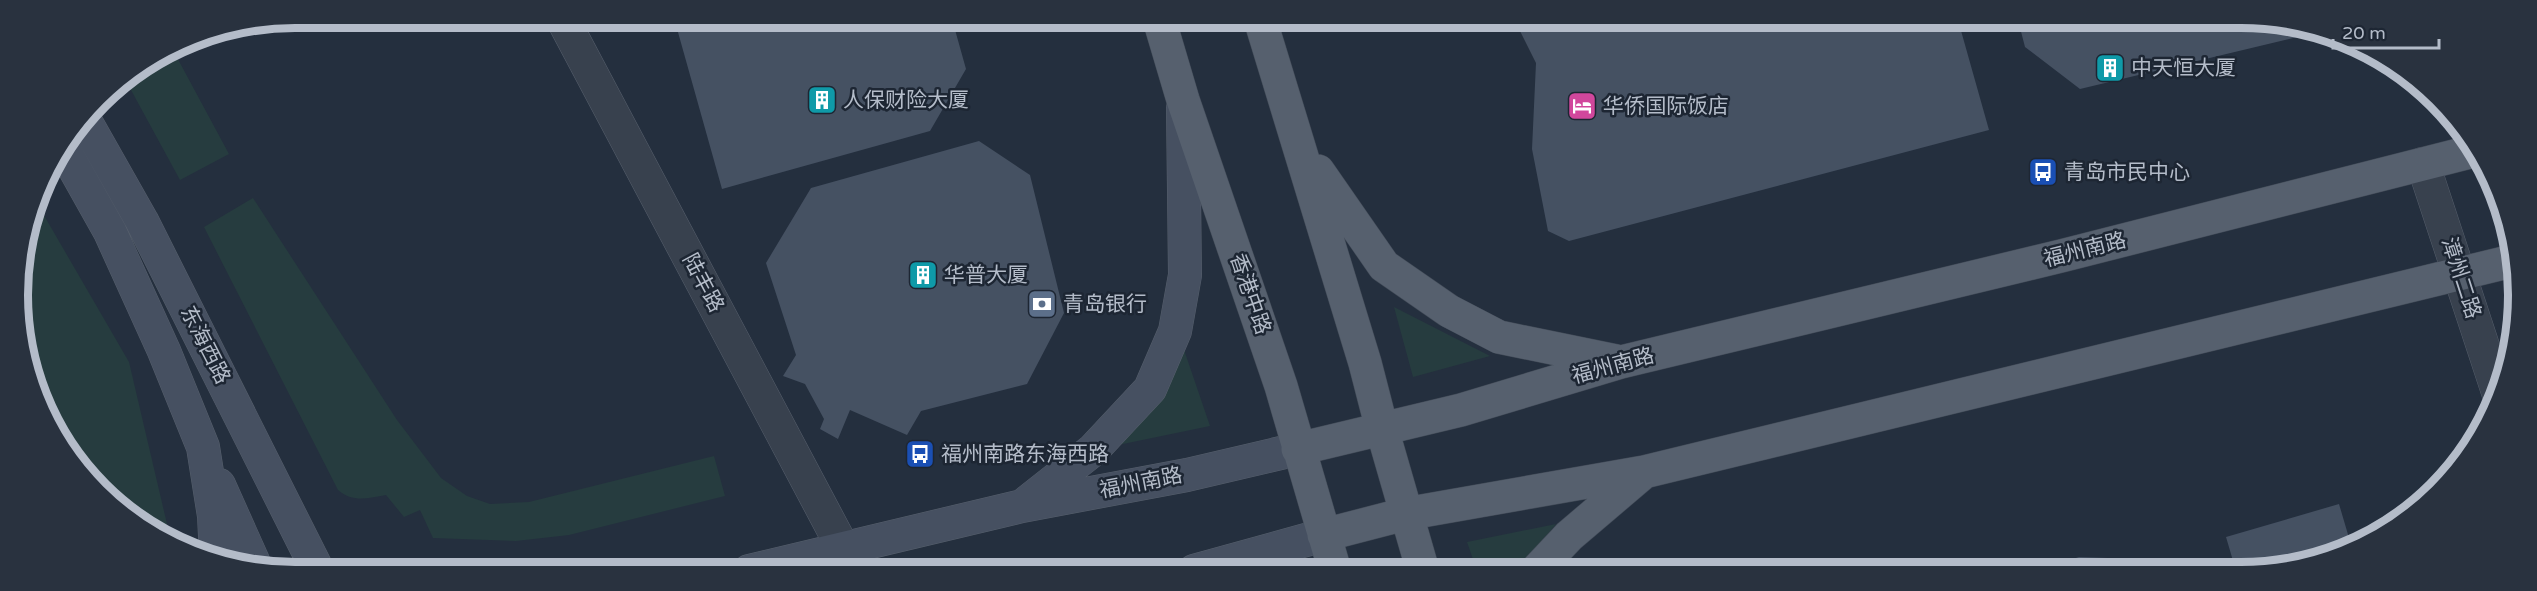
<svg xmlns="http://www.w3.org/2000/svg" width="2537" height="591" font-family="'Varela Round','Noto Sans SC',sans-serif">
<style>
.green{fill:#263c3f}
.building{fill:#455162}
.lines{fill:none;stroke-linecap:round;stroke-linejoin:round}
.minor-casing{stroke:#565f6c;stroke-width:34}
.secondary-casing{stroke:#565f6c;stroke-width:34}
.primary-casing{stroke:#414a57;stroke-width:34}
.minor{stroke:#38414e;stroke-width:33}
.secondary{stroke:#465061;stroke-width:33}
.primary{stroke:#56606e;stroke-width:33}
.labels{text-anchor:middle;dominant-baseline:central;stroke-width:5;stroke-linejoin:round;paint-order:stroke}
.poi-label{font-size:21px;fill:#b4bcc9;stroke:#1d2633;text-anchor:start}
.street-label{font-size:21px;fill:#b4bcc9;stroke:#1d2633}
.rim{fill:none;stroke:#b4bcc9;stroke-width:8}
</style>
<rect width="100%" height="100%" fill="#242f3e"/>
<path class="green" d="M 173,50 L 229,154 L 180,180 L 125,79 Z
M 253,198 L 397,420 L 441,478 L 467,496 L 490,504 L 529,502 L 714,456 L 725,496 L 569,535 L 516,541 L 433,538 L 420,510 L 404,517 L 386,495 C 368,498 353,503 338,490 L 204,227 Z
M 38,205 L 129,362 L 171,541 L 156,536 L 76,465 L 28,368 L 19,277 Z
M 1394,307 L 1490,356 L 1413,377 Z
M 1179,335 L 1210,426 L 1094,450 Z
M 1556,524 L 1517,571 L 1477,571 L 1467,542 Z"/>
<path class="building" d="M 674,18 L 952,19 L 966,69 L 930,131 L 722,189 Z
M 1514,19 L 1958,20 L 1989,130 L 1569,241 L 1548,231 L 1532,149 L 1536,63 Z
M 2018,20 L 2278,20 L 2314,33 L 2080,89 L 2025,47 Z
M 979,141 L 1030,175 L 1064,313 L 1027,384 L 921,411 L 907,435 L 850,410 L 838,439 L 820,429 L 824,419 L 805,384 L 783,376 L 796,355 L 766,263 L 811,188 Z
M 2339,504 L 2352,548 L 2277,571 L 2236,571 L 2226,537 Z
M 2079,557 L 2108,558 L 2131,571 L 2035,571 Z"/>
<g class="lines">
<g class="minor-casing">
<path id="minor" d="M 562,18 L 843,548
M 2423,164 L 2498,392"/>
</g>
<g class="secondary-casing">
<path id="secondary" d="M 86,122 L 142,221 L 318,571
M 64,150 L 110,232 L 164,351 L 203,447 L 214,516 L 216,556
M 219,485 L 257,570
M 1026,503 L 1093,450 L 1150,389 L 1175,331 L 1185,275 L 1183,108
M 749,571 L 1022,506 L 1187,475 L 1298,449
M 1194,571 L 1324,535"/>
</g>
<g class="primary-casing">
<path id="primary" d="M 1159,19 L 1183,100 L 1281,386 L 1335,571
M 1260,19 L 1365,363 L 1382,429 L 1423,571
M 1318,171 L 1384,266 L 1449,311 L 1499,337 L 1616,361
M 1298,449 L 1461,410 L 1621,362 L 2061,256 L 2474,151
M 1324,535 L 1405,514 L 1644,472 L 2512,261
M 1536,571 L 1569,536 L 1643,473"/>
</g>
<use href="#minor" class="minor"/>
<use href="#secondary" class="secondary"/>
<use href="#primary" class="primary"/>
</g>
<defs>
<g id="building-square" transform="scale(1.5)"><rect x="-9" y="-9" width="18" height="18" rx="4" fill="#0f9aa8" stroke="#1d2633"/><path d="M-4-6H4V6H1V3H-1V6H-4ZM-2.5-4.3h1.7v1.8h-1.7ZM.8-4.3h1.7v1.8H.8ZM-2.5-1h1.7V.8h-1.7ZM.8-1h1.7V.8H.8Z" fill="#fff"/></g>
<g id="hotel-square" transform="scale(1.5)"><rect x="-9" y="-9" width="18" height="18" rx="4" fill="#d1479c" stroke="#1d2633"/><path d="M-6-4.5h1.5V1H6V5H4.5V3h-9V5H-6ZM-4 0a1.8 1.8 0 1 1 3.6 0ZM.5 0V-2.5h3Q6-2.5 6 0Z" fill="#fff"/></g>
<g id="bus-square" transform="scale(1.5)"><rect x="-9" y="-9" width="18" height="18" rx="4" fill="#1a4fb4" stroke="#1d2633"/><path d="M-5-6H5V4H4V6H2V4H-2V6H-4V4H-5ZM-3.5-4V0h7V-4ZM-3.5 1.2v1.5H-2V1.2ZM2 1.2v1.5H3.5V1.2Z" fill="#fff"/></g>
<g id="bank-square" transform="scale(1.5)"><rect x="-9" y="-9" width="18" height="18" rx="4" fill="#5c6f8a" stroke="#1d2633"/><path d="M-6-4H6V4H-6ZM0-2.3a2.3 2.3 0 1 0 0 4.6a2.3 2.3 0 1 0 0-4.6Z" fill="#fff"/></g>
</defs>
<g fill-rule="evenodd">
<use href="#building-square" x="2110" y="68"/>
<use href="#building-square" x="822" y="100"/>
<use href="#hotel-square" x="1582" y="106"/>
<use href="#bus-square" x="2043" y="172"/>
<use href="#building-square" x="923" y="275"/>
<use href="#bank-square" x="1042" y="304"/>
<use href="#bus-square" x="920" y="454"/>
</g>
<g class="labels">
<g class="poi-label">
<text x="2131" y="68">中天恒大厦</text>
<text x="843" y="100">人保财险大厦</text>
<text x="1603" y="106">华侨国际饭店</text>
<text x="2064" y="172">青岛市民中心</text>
<text x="944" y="275">华普大厦</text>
<text x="1063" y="304">青岛银行</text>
<text x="941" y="454">福州南路东海西路</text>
</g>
<g class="street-label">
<text transform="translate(2085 250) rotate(-14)">福州南路</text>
<text transform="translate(2461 278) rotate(72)">漳州二路</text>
<text transform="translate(703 283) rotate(62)">陆丰路</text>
<text transform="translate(1250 294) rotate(71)">香港中路</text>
<text transform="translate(205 345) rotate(63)">东海西路</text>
<text transform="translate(1613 366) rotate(-15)">福州南路</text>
<text transform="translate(1141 483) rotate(-11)">福州南路</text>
</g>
</g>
<path d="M0 0H2537V591H0ZM295 28H2241A267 267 0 0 1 2508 295V295A267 267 0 0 1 2241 562H295A267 267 0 0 1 28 295V295A267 267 0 0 1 295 28Z" fill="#29323f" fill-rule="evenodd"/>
<path class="rim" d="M295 28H2241A267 267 0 0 1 2508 295V295A267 267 0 0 1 2241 562H295A267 267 0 0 1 28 295V295A267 267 0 0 1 295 28Z"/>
<path d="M2333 39v9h106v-9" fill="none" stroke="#b4bcc9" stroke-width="3"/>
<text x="2342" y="39" font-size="18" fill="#b4bcc9" stroke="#1d2633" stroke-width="4.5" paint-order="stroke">20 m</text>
</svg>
